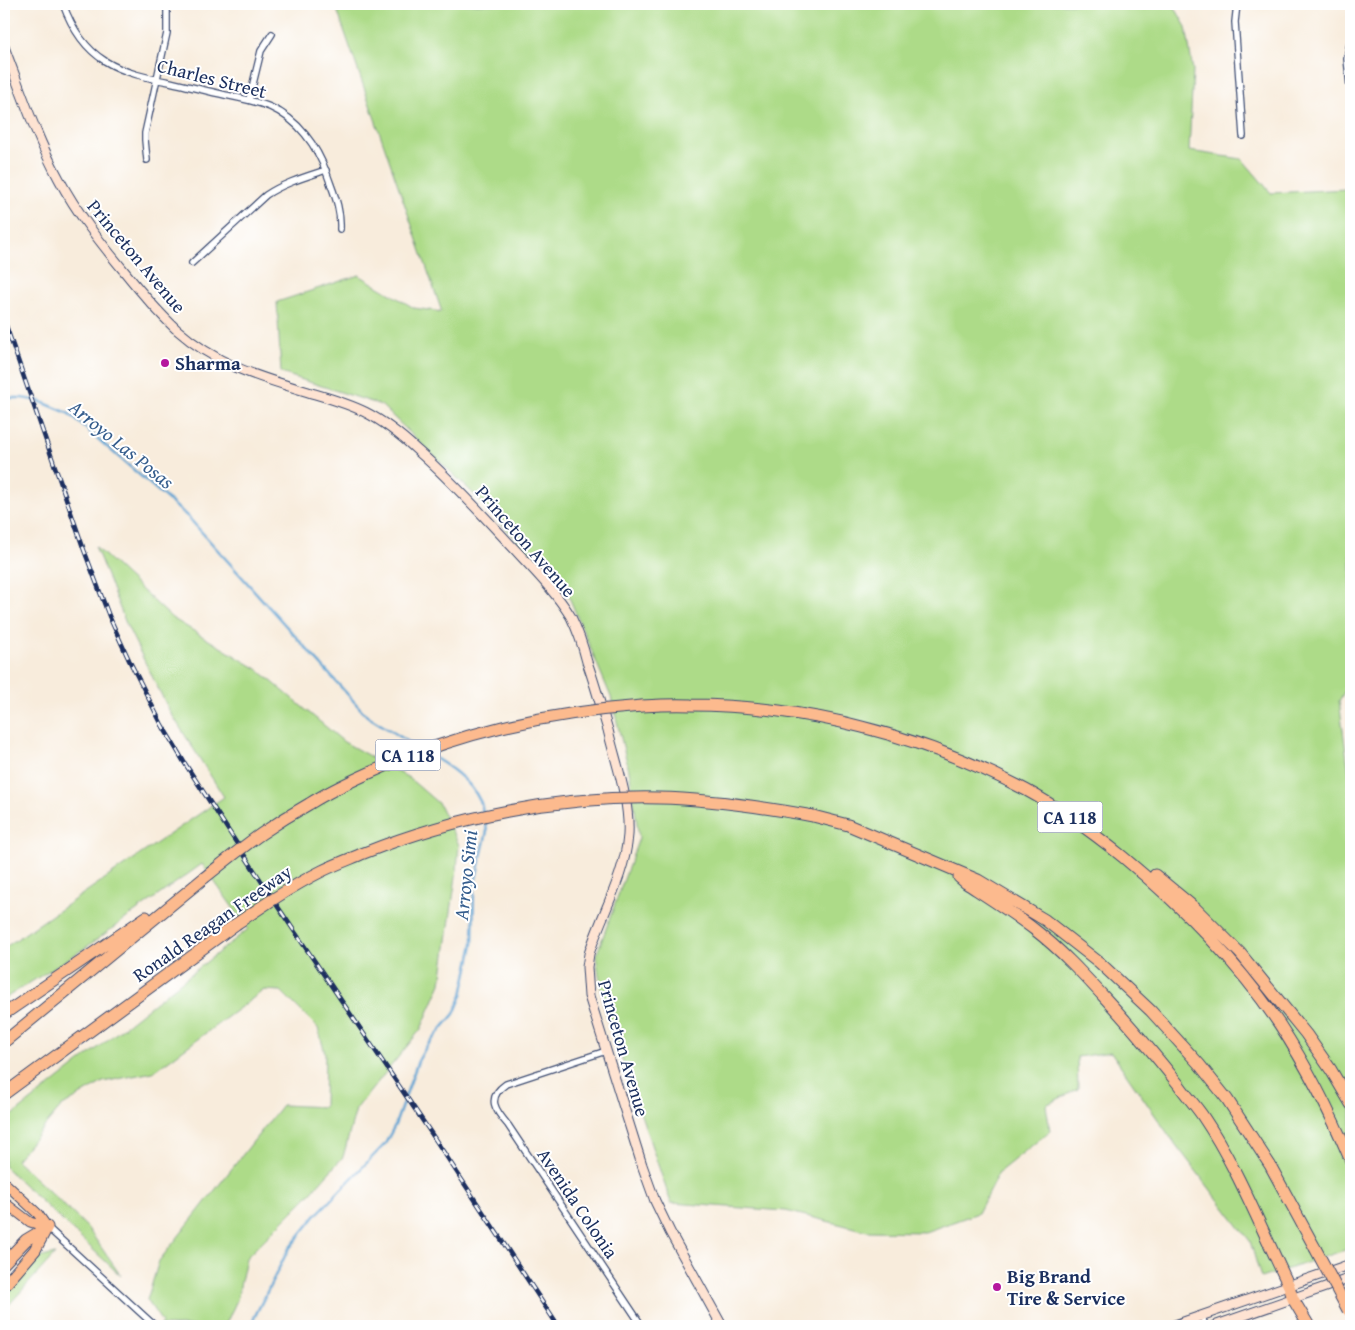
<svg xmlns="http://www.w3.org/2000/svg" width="1355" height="1330" font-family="'Gentium Book Plus',serif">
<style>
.green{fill:#addb88;stroke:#648573}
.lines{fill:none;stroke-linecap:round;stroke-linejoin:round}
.stream{stroke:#5da3d3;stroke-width:2.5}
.street-casing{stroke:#3c4b71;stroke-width:8}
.secondary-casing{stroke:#3c4b71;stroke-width:11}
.primary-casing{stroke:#3c4b71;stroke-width:11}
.highway-casing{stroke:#3c4b71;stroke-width:13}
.street{stroke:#fff;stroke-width:5.5}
.secondary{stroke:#fee3d2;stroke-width:9}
.primary{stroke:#fcba8e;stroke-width:9}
.highway{stroke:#fcba8e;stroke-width:11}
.rail-casing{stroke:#1b2f5e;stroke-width:4.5}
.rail{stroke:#fff;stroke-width:2.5;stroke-dasharray:8;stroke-linecap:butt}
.highway-bridge-casing{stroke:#3c4b71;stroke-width:13;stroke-linecap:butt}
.highway-bridge{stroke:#fcba8e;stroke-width:11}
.poi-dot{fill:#b5179e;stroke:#fff;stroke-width:2}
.labels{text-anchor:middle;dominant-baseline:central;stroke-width:4;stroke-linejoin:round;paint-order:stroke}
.shield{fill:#fff;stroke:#5f6d8e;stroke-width:1}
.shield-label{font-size:18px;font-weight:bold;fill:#1b2f5e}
.street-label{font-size:19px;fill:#1b2f5e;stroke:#fff}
.poi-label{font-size:19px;font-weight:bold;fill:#1b2f5e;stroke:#fff;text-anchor:start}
.water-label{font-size:20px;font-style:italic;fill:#355d8d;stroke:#fff}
</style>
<rect width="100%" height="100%" fill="#fff"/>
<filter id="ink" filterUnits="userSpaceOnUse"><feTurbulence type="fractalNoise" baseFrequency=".02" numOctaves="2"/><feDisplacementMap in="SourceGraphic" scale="10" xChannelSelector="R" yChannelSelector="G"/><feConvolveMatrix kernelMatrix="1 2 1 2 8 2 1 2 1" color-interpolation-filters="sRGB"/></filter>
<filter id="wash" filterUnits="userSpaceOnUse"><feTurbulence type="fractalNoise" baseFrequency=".0096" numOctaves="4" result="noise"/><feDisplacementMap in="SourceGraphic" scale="20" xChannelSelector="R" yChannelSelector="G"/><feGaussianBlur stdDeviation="1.12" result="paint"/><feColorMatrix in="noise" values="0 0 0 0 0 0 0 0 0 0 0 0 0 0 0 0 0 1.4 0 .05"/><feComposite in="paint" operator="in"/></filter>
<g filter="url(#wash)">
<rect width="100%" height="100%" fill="#f8ecdc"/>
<path class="green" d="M 335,4 L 1173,4 L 1186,27 L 1193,71 L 1189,151 L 1242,159 L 1271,193 L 1347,189 L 1351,195 L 1351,680 L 1339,701 L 1351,788 L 1351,1248 L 1261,1278 L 1250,1241 L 1173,1141 L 1111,1052 L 1077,1057 L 1078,1089 L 1046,1105 L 1050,1131 L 999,1172 L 978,1213 L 925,1232 L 867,1231 L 786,1211 L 671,1203 L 604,1006 L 596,956 L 639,838 L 630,775 L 611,697 L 569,597 L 479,499 L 381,405 L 281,373 L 277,302 L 359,275 L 414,308 L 442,312 Z
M 95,546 L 172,618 L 257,669 L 344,742 L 409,778 L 439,804 L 459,845 L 457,869 L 441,983 L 421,1029 L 356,1109 L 343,1157 L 307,1197 L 246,1258 L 237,1300 L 225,1326 L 160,1326 L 162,1322 L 147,1300 L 159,1261 L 282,1105 L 324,1107 L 325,1053 L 318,1028 L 281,991 L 264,990 L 153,1072 L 103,1082 L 61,1107 L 16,1160 L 87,1227 L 121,1276 L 4,1166 L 4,1122 L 248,929 L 202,864 L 85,948 L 4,999 L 4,948 L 224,797 L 169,710 L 127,626 Z
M 55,1254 L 6,1308 L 6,1322 L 10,1326 L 4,1326 L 4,1295 L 38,1258 Z"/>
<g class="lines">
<path class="stream" d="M 4,398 L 22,398 L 39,401 L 68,413 L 188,517 L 367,716 L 420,749
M 427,753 C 447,765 470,779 480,801 C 482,804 482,809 483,812
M 250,1326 L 288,1250 L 316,1215 L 385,1144 L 395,1125 L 418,1061 L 426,1047 L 454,1014 L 462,995 L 473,944 L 474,887 L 487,831 L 485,820"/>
</g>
</g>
<g filter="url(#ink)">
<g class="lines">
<g class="street-casing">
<path id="street" d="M 63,4 C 71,26 84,48 105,61 C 124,73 148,78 170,82 C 188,86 207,91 225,95 C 240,98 256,101 270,107 C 298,119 317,146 327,174 C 334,194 341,208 340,229
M 1237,4 L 1235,22 L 1243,136
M 1351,38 L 1347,59 L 1351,95
M 249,100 L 261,51 L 272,34
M 147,160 L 145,140 L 145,133 L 167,33 L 167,4
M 192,263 L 266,195 C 284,183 305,177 326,170
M 606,1051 L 506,1084 C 486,1098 495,1110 508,1125 L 642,1326
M 47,1227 L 155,1326
M 1202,1316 L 1205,1326"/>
</g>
<g class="secondary-casing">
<path id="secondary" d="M 4,47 C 21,91 36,137 59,179 C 77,213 100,242 124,271 C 140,291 157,311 176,329 C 219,367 262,378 315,394 C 332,399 349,404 365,412 C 385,422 402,436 418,451 C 450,479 477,509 506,540 C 527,563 555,590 571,617 C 578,631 583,646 587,662 C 595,684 601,707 608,730 C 616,764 630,800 628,835 C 625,876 601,915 589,954 L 587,967 L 589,996 L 642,1165 L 655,1201 L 670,1232 L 722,1326
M 1172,1326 L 1351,1264
M 1214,1326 L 1351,1278"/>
</g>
<g class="primary-casing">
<path id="primary" d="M 4,1182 L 38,1214 L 47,1227
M 4,1202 L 30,1222 L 47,1227"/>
</g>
<g class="highway-casing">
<path id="highway" d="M 642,706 C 658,705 675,704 691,705 C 746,705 809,713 862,727 C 918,741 975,763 1026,790 C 1061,809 1092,832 1123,857 C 1182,906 1237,961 1280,1025 C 1308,1068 1331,1114 1351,1161
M 813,816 L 848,825 L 978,880 L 1045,920 L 1100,963 L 1151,1011 L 1199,1064 L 1227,1099 L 1270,1165 L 1315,1248
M 1155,875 L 1196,909 L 1240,953 L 1306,1034 L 1331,1070 L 1351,1104
M 959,877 L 966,883 C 989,898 1013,913 1035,930 C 1061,950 1083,974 1105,998 C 1131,1026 1155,1055 1179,1085 C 1186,1095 1195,1105 1202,1115 C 1238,1168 1261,1229 1289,1286 L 1293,1299 L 1309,1326
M 4,1014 L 146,917
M 4,1042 L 204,878
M 4,1094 L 236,924
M 4,1263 L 26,1240 L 46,1228
M 4,1286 L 35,1250 L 47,1227"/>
</g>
<use href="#street" class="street"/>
<use href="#secondary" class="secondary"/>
<use href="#primary" class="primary"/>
<use href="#highway" class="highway"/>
<g class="rail-casing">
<path id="rail" d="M 4,320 L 84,550 L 109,616 L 129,660 L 162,725 L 184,762 L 278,907 L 431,1133 L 558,1326"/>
</g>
<use href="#rail" class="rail"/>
<g class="highway-bridge-casing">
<path id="highway-bridge" d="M 204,878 C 223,863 241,848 261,834 C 277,823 293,813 309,804 C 328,792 347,783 367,774 C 456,733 544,713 642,706
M 236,924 C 264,905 292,886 322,871 C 336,864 350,859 364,853 C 457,816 559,796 659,798 C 711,799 763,807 813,816
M 1315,1248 L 1348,1310"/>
</g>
<use href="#highway-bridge" class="highway-bridge"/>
</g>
</g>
<g class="poi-dot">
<circle cx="165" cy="363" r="5"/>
<circle cx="997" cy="1287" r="5"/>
</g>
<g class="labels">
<g class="shield">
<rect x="375.5" y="739.5" width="65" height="31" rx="4"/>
<rect x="1037.5" y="801.5" width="65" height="31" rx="4"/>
</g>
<g class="shield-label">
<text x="408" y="755">CA 118</text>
<text x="1070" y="817">CA 118</text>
</g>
<g class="street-label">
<text transform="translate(212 78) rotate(14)">Charles Street</text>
<text transform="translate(137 256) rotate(50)">Princeton Avenue</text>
<text transform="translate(526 541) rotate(49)">Princeton Avenue</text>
<text transform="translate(212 923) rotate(-35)">Ronald Reagan Freeway</text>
<text transform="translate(624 1048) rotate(74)">Princeton Avenue</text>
<text transform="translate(578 1203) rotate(56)">Avenida Colonia</text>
</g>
<g class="poi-label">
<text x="175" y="363">Sharma</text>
<text x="1007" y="1276">Big Brand<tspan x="1007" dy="22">Tire &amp; Service</tspan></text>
</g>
<g class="water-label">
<text transform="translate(122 444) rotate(39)">Arroyo Las Posas</text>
<text transform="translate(465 875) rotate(-84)">Arroyo Simi</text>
</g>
</g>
<rect width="1355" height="1330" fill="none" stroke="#fff" stroke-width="20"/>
</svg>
